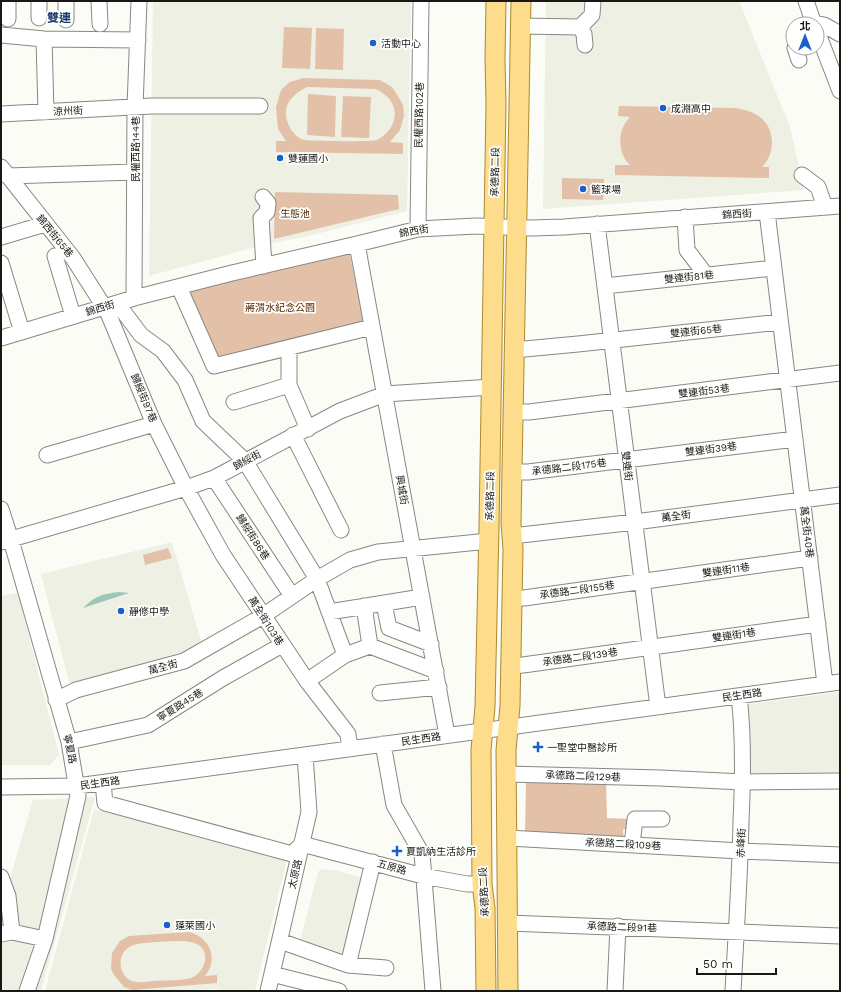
<svg xmlns="http://www.w3.org/2000/svg" width="841" height="992" font-family="'Work Sans','Noto Sans TC',sans-serif">
<style>
.built{fill:#eef0e3}
.green{fill:#e3c1a9;fill-rule:evenodd}
.water{fill:#9ac7b8}
.lines{fill:none;stroke-linecap:round;stroke-linejoin:round}
.minor-casing{stroke:#888883;stroke-width:17}
.major-casing{stroke:#ac8930;stroke-width:21}
.minor{stroke:#fff;stroke-width:15}
.major{stroke:#fddd8b;stroke-width:19}
.poi-dot{fill:#1860cb;stroke:#fffffe;stroke-width:1.5}
.labels{text-anchor:middle;dominant-baseline:central;stroke-width:3.5;stroke-linejoin:round;paint-order:stroke}
.poi-label{font-size:10px;fill:#181816;stroke:#fffffe;text-anchor:start}
.street-label{font-size:10px;fill:#181816;stroke:#fffffe}
.park-label{font-size:10px;fill:#562900;stroke:#fffffe}
.quarter-label{font-size:12px;font-weight:bold;fill:#17386d;stroke:#fffffe}
</style>
<rect width="100%" height="100%" fill="#fbfcf6"/>
<path class="built" d="M 153,1 L 411,1 L 407,211 L 309,236 L 263,245 L 149,276 Z
M 546,1 L 739,1 L 790,127 L 804,190 L 543,209 Z
M 172,542 L 203,648 L 183,660 L 70,686 L 41,574 Z
M 18,593 L 59,755 L 50,765 L 1,765 L 1,596 Z
M 840,692 L 840,778 L 746,779 L 743,705 Z
M 95,797 L 41,991 L 1,991 L 1,909 L 33,800 Z
M 94,809 L 287,859 L 255,991 L 220,991 L 219,989 L 155,991 L 45,991 Z
M 321,869 L 338,871 L 371,880 L 351,958 L 299,945 L 318,872 Z"/>
<path class="green" d="M 284,27 L 312,28 L 310,69 L 282,68 Z
M 316,28 L 344,29 L 343,70 L 315,69 Z
M 303,78 L 380,80 L 392,87 L 398,96 L 403,105 L 404,116 L 400,130 L 390,142 L 403,143 L 403,154 L 276,152 L 276,141 L 286,141 L 278,129 L 276,107 L 281,90 L 290,82 ZM 307,87 L 375,89 C 401,99 401,127 377,140 C 374,142 311,141 304,140 C 294,137 286,124 286,114 C 285,101 297,92 307,87 Z
M 308,94 L 336,96 L 335,137 L 307,135 Z
M 343,96 L 371,97 L 369,138 L 341,137 Z
M 619,106 L 736,108 C 744,110 751,111 757,115 C 776,126 776,153 762,167 L 769,167 L 769,178 L 615,175 L 615,165 L 630,165 C 617,153 617,130 630,117 L 618,116 Z
M 562,178 L 604,179 L 603,200 L 562,199 Z
M 275,192 L 398,195 L 399,209 L 274,239 Z
M 349,251 L 365,324 L 217,361 L 188,292 Z
M 168,548 L 172,558 L 145,565 L 143,555 Z
M 606,780 L 607,818 L 632,819 L 633,829 L 623,829 L 624,842 L 525,835 L 526,781 Z
M 189,932 C 210,937 219,959 205,976 L 217,975 L 217,983 L 133,990 L 124,987 L 114,975 L 111,969 L 112,953 L 120,941 L 129,936 ZM 185,941 C 190,942 198,943 202,948 C 210,958 202,974 191,978 C 182,981 165,980 155,981 C 149,981 142,983 136,982 C 118,979 115,954 131,946 C 137,942 175,941 185,941 Z"/>
<path class="water" d="M 119,592 L 129,593 L 83,608 C 95,596 102,594 119,592 Z"/>
<g class="lines">
<g class="minor-casing">
<path id="minor" d="M 66,1 L 66,20
M 99,1 L 100,24
M 806,1 L 814,24
M 39,18 L 39,1
M 8,19 L 8,1
M 814,23 L 824,25 L 840,34
M 520,26 L 580,27 L 592,15 L 593,1
M 580,27 L 584,34 L 585,45
M 817,31 L 840,91
M 1,35 L 44,39 L 138,40
M 44,39 L 46,112
M 795,48 L 799,60
M 1,114 L 152,106 L 260,106
M 1,167 L 73,258 L 108,313 L 154,424 L 186,488 L 223,555 L 307,681 L 348,734 L 350,749
M 802,175 L 818,187 L 825,207
M 7,176 L 135,172
M 263,197 L 268,203 L 267,212 L 261,218 L 264,266
M 767,212 L 825,684
M 685,217 L 687,250 L 706,275
M 597,224 L 658,707
M 418,229 L 421,1
M 1,237 L 45,224
M 357,244 L 447,735
M 55,256 L 73,316
M 1,263 L 22,332
M 605,286 L 774,268
M 179,287 L 214,366 L 372,327
M 134,298 L 135,107 L 139,1
M 117,303 L 141,335 L 163,351 L 185,380 L 203,421 L 245,461 L 317,579 L 345,655
M 1,338 L 134,298 L 232,273 L 357,244 L 418,229 L 476,226 L 531,228 L 564,227 L 840,206
M 289,348 L 289,385 L 308,429
M 514,350 L 578,344 L 780,322
M 234,402 L 289,385
M 513,412 L 529,412 L 840,373
M 293,435 L 341,530
M 47,455 L 154,424
M 512,472 L 528,472 L 795,439
M 214,478 L 292,596
M 1,509 L 11,540 L 69,742 L 78,796 L 45,939 L 27,991
M 512,536 L 635,522 L 840,495
M 1,542 L 186,488 L 214,478 L 340,411 L 385,394 L 492,387
M 512,598 L 524,598 L 810,558
M 384,604 L 389,628 L 431,644
M 364,606 L 370,646
M 329,612 L 422,597
M 510,666 L 523,665 L 818,624
M 307,681 L 345,655 L 370,646 L 436,671
M 380,693 L 439,687
M 56,700 L 76,690 L 184,661 L 263,616 L 317,579 L 350,560 L 378,552 L 489,541
M 69,742 L 148,725 L 223,678 L 282,645
M 383,744 L 394,805 L 422,854 L 433,991
M 506,774 L 660,778 L 743,782 L 840,781
M 103,783 L 105,803 L 292,854 L 302,844 L 423,876 L 467,884 L 482,884
M 1,787 L 77,786 L 840,682
M 506,838 L 741,851 L 840,855
M 632,845 L 635,819 L 662,819
M 1,877 L 8,896 L 12,932
M 508,923 L 840,936
M 1,934 L 12,932 L 45,939
M 280,941 L 348,965 L 386,968
M 348,965 L 373,862
M 272,974 L 339,991
M 268,991 L 309,812 L 305,755
M 615,991 L 618,926
M 733,991 C 736,934 740,877 741,821 C 743,779 744,737 739,696"/>
</g>
<g class="major-casing">
<path id="major" d="M 486,991 L 485,908 L 482,884 L 481,750 L 485,707 L 489,527 L 496,104 L 495,58 L 496,1
M 508,991 L 506,750 L 510,706 L 513,549 L 511,523 L 521,1"/>
</g>
<use href="#minor" class="minor"/>
<use href="#major" class="major"/>
</g>
<g class="poi-dot">
<circle cx="373" cy="43" r="4"/>
<circle cx="663" cy="108" r="4"/>
<circle cx="280" cy="158" r="4"/>
<circle cx="583" cy="189" r="4"/>
<circle cx="121" cy="611" r="4"/>
<path d="M536 741h4v4h4v4h-4v4h-4v-4h-4v-4h4z"/>
<path d="M395 845h4v4h4v4h-4v4h-4v-4h-4v-4h4z"/>
<circle cx="167" cy="925" r="4"/>
</g>
<g class="labels">
<g class="poi-label">
<text x="381" y="43">活動中心</text>
<text x="671" y="108">成淵高中</text>
<text x="288" y="158">雙蓮國小</text>
<text x="591" y="189">籃球場</text>
<text x="129" y="611">靜修中學</text>
<text x="547" y="747">一聖堂中醫診所</text>
<text x="406" y="851">夏凱納生活診所</text>
<text x="175" y="925">蓬萊國小</text>
</g>
<g class="street-label">
<text transform="translate(68 111) rotate(-3)">涼州街</text>
<text transform="translate(419 115) rotate(-89)">民權西路102巷</text>
<text transform="translate(135 149) rotate(-90)">民權西路144巷</text>
<text transform="translate(495 172) rotate(-89)">承德路二段</text>
<text transform="translate(737 214) rotate(-4)">錦西街</text>
<text transform="translate(414 231) rotate(-10)">錦西街</text>
<text transform="translate(55 236) rotate(51)">錦西街65巷</text>
<text transform="translate(689 277) rotate(-6)">雙連街81巷</text>
<text transform="translate(100 308) rotate(-17)">錦西街</text>
<text transform="translate(696 331) rotate(-6)">雙連街65巷</text>
<text transform="translate(704 391) rotate(-7)">雙連街53巷</text>
<text transform="translate(144 398) rotate(67)">歸綏街97巷</text>
<text transform="translate(711 449) rotate(-7)">雙連街39巷</text>
<text transform="translate(247 460) rotate(-28)">歸綏街</text>
<text transform="translate(627 466) rotate(83)">雙連街</text>
<text transform="translate(569 467) rotate(-7)">承德路二段175巷</text>
<text transform="translate(402 490) rotate(80)">興城街</text>
<text transform="translate(490 496) rotate(-89)">承德路二段</text>
<text transform="translate(676 516) rotate(-8)">萬全街</text>
<text transform="translate(807 532) rotate(83)">萬全街40巷</text>
<text transform="translate(253 537) rotate(57)">歸綏街86巷</text>
<text transform="translate(726 570) rotate(-8)">雙連街11巷</text>
<text transform="translate(577 590) rotate(-8)">承德路二段155巷</text>
<text transform="translate(266 621) rotate(57)">萬全街103巷</text>
<text transform="translate(734 635) rotate(-8)">雙連街1巷</text>
<text transform="translate(580 657) rotate(-8)">承德路二段139巷</text>
<text transform="translate(163 667) rotate(-15)">萬全街</text>
<text transform="translate(742 695) rotate(-8)">民生西路</text>
<text transform="translate(180 705) rotate(-32)">寧夏路45巷</text>
<text transform="translate(421 739) rotate(-8)">民生西路</text>
<text transform="translate(70 749) rotate(78)">寧夏路</text>
<text transform="translate(583 776) rotate(2)">承德路二段129巷</text>
<text transform="translate(100 783) rotate(-8)">民生西路</text>
<text transform="translate(741 843) rotate(-88)">赤峰街</text>
<text transform="translate(623 844) rotate(3)">承德路二段109巷</text>
<text transform="translate(392 867) rotate(16)">五原路</text>
<text transform="translate(295 874) rotate(-77)">太原路</text>
<text transform="translate(484 892) rotate(-93)">承德路二段</text>
<text transform="translate(622 927) rotate(2)">承德路二段91巷</text>
</g>
<g class="park-label">
<text x="295" y="213">生態池</text>
<text x="280" y="307">蔣渭水紀念公園</text>
</g>
<g class="quarter-label">
<text x="59" y="18">雙連</text>
</g>
</g>
<rect width="841" height="992" fill="none" stroke="#181816" stroke-width="4"/>
<g transform="translate(805 36)"><circle r="19" fill="#fffffe" stroke="#a3a3a1"/>
<path d="M0-3L7 15L0 10L-7 15Z" fill="#1860cb"/>
<text y="-6" font-size="11" font-weight="bold" text-anchor="middle" fill="#181816">北</text>
</g>
<path d="M697 968v6h79v-6" fill="none" stroke="#181816" stroke-width="2"/>
<text x="703" y="968" font-size="12" fill="#181816" stroke="#fffffe" stroke-width="3" paint-order="stroke">50 m</text>
</svg>
